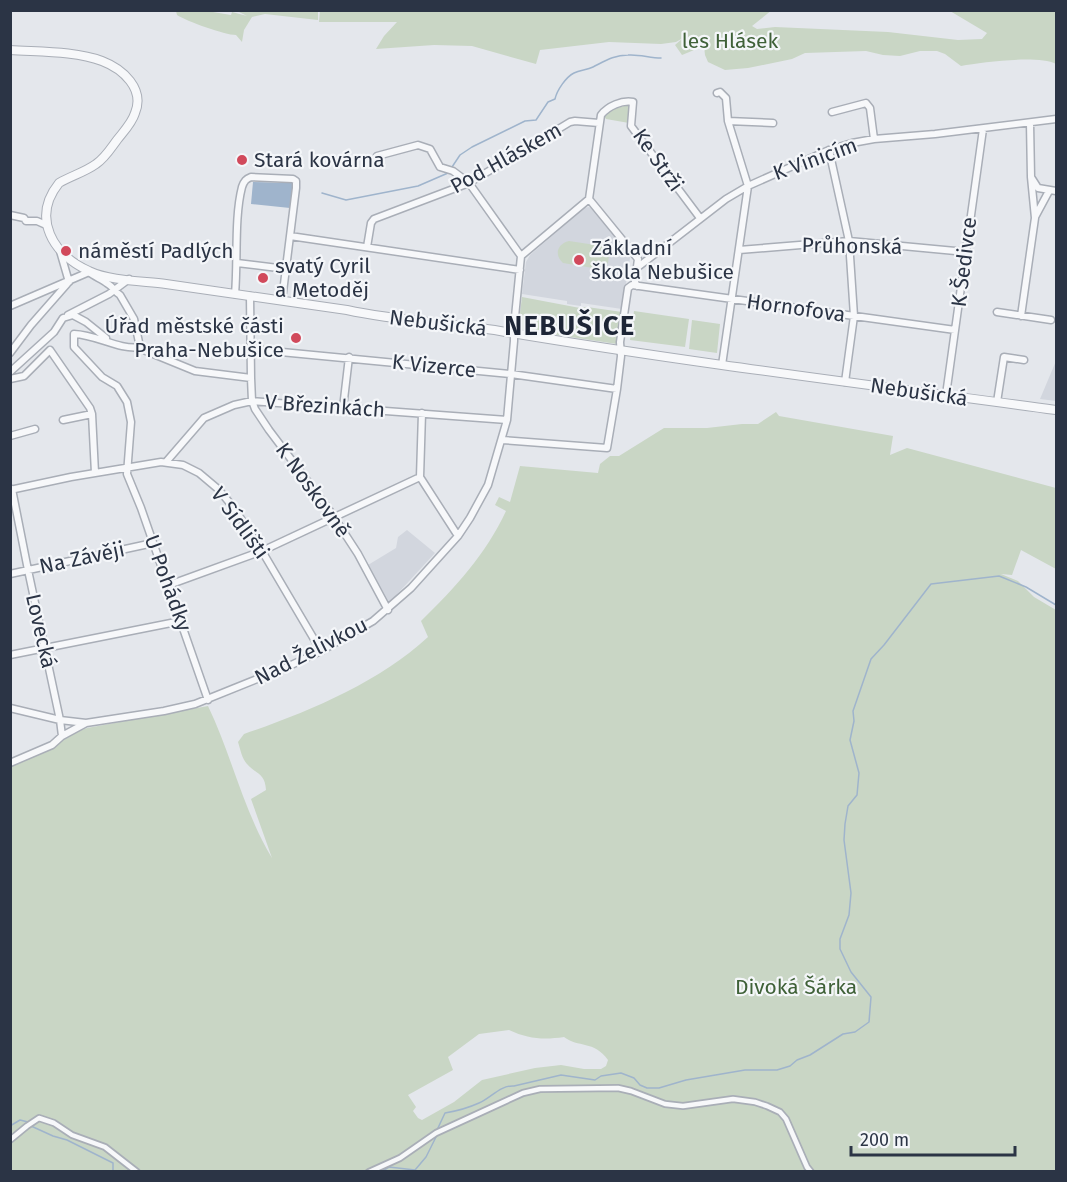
<svg xmlns="http://www.w3.org/2000/svg" width="1067" height="1182" font-family="'Fira Sans',sans-serif">
<style>
.built{fill:#d2d6de}
.green{fill:#c9d6c5;fill-rule:evenodd}
.water{fill:#9fb4cc}
.lines{fill:none;stroke-linecap:round;stroke-linejoin:round}
.stream{stroke:#9fb4cc;stroke-width:1.5}
.pedestrian-casing{stroke:#a9aeb7;stroke-width:8}
.minor-casing{stroke:#a9aeb7;stroke-width:9}
.tertiary-casing{stroke:#a9aeb7;stroke-width:10}
.pedestrian{stroke:#f7f8fa;stroke-width:4.5}
.minor{stroke:#f7f8fa;stroke-width:6}
.tertiary{stroke:#f7f8fa;stroke-width:8}
.poi-dot{fill:#d1495b;stroke:#f4f6f9;stroke-width:2}
.labels{text-anchor:middle;dominant-baseline:central;stroke-width:4.5;stroke-linejoin:round;paint-order:stroke}
.park-label{font-size:21px;fill:#3f6138;stroke:#f4f6f9}
.street-label{font-size:21px;fill:#2b3445;stroke:#f4f6f9}
.poi-label{font-size:21px;fill:#2b3445;stroke:#f4f6f9;text-anchor:start}
.district-label{font-size:27px;font-weight:bold;letter-spacing:1.5px;fill:#1d2536;stroke:#f4f6f9}
</style>
<rect width="100%" height="100%" fill="#e4e7ec"/>
<path class="built" d="M 589,207 L 593,209 L 629,253 L 630,258 L 622,309 L 581,303 L 581,306 L 567,304 L 567,301 L 522,294 L 526,262 L 530,255 L 584,208 Z
M 1056,361 L 1056,401 L 1040,399 Z
M 407,530 L 435,553 L 388,604 L 368,565 L 396,548 L 398,537 Z"/>
<path class="green" d="M 320,10 L 772,10 L 752,26 L 757,29 L 775,27 L 888,32 L 958,40 L 982,39 L 987,33 L 950,11 L 1056,11 L 1056,64 C 1038,55 983,62 961,66 L 945,54 L 937,51 L 920,51 L 900,56 L 883,55 L 866,51 L 805,53 L 792,59 L 748,68 L 725,70 L 708,62 L 705,55 L 704,46 L 682,55 L 675,45 L 683,38 L 676,42 L 661,44 L 609,42 L 540,50 L 536,64 L 472,46 L 434,45 L 376,49 L 384,36 L 397,22 L 319,22 Z
M 176,11 L 207,11 L 231,15 L 232,12 L 247,16 L 237,11 L 318,11 L 318,20 L 265,14 L 252,17 L 244,30 L 242,42 L 236,35 C 225,35 186,21 177,15 Z
M 633,103 L 629,123 L 606,119 L 602,113 Z
M 569,241 L 602,246 L 609,255 L 608,263 L 599,269 L 563,263 C 554,255 557,244 569,241 Z
M 522,297 L 580,308 L 587,307 L 622,312 L 617,344 L 518,329 Z
M 634,311 L 689,319 L 685,347 L 630,340 Z
M 692,320 L 720,324 L 717,353 L 689,349 Z
M 776,412 L 779,416 L 893,436 L 890,455 L 907,448 L 1056,488 L 1056,569 L 1021,550 L 1012,575 L 1001,574 L 1018,581 L 1034,597 L 1056,610 L 1056,1171 L 11,1171 L 10,765 L 51,748 L 74,733 L 87,728 L 208,706 C 232,756 243,810 272,858 L 251,799 L 266,790 C 265,773 257,775 247,764 C 242,759 240,748 238,742 L 244,734 C 308,712 378,683 428,637 L 421,621 C 455,588 486,554 506,511 L 495,505 L 499,497 L 510,502 L 520,466 L 598,473 L 600,464 L 610,456 L 619,456 L 664,428 L 707,428 L 742,424 L 758,424 ZM 509,1030 C 528,1039 544,1040 564,1037 C 578,1048 594,1040 608,1060 L 606,1066 L 601,1069 L 584,1069 L 561,1065 L 535,1068 L 482,1080 L 454,1102 L 422,1120 L 418,1118 L 413,1111 L 416,1107 L 408,1095 L 453,1070 L 448,1057 L 479,1034 Z"/>
<path class="water" d="M 253,182 L 293,183 L 290,208 L 251,204 Z"/>
<g class="lines">
<path class="stream" d="M 452,167 L 460,155 L 472,147 L 525,121 L 536,120 L 548,102 L 555,99 C 557,90 566,77 574,73 C 580,70 587,70 593,67 C 605,61 614,55 628,55 C 639,54 650,58 661,58
M 322,193 L 346,200 L 418,186 L 448,173
M 10,1126 L 20,1120 L 28,1122
M 31,1126 L 53,1136 L 67,1140 L 113,1163 L 113,1172
M 437,1130 L 445,1113 C 457,1111 468,1108 479,1103 C 491,1098 500,1085 514,1086 L 561,1075 L 595,1080 L 601,1076 L 621,1073 L 634,1078 L 640,1085 L 647,1088 L 659,1088 L 686,1080 L 745,1070 L 777,1070 L 790,1066 L 797,1060 L 810,1055 L 843,1034 L 855,1032 L 869,1022 L 871,997 L 851,972 L 840,949 L 840,939 L 849,915 L 851,893 L 844,840 L 845,824 L 848,806 L 857,795 L 859,773 L 850,740 L 854,721 L 853,711 L 871,659 L 884,645 L 931,584 L 999,576 L 1026,587 L 1056,605
M 381,1172 L 389,1167 L 415,1170 L 426,1157 L 437,1135"/>
<g class="pedestrian-casing">
<path id="pedestrian" d="M 10,1140 L 27,1126 L 39,1118 L 54,1123 L 72,1135 L 105,1147 L 137,1172
M 369,1172 L 400,1158 L 436,1133 L 523,1093 L 540,1089 L 618,1088 L 631,1091 L 665,1104 L 683,1106 L 733,1099 L 755,1102 L 767,1106 L 780,1112 L 786,1119 L 807,1167 L 811,1172"/>
</g>
<g class="minor-casing">
<path id="minor" d="M 717,93 L 720,92 L 726,98 L 728,121
M 832,112 L 866,103 L 870,108 L 874,139
M 1030,123 L 1031,177 L 1038,188 L 1056,191
M 829,150 L 849,241 L 854,316 L 845,382
M 377,156 L 418,145 L 430,149 L 440,167 L 453,171 L 469,183 L 521,256
M 589,199 L 601,115 C 608,106 622,100 633,102 L 631,126 L 700,218
M 10,215 L 24,218 L 26,221 L 37,221 L 46,225
M 1035,217 L 1049,191
M 290,236 L 520,270
M 367,247 L 371,223 L 374,219 L 469,183 L 570,122 L 575,121 L 599,123
M 739,250 L 849,241 L 966,252
M 60,251 L 69,282
M 237,263 L 286,269
M 638,267 L 726,199 L 748,186 L 829,150 L 852,143 L 874,139 L 935,134 L 1056,119
M 235,294 C 238,261 234,218 242,187 C 244,181 246,179 251,177 L 293,179 L 296,181 L 296,188 L 282,300
M 250,296 L 251,378 L 252,401 L 255,409 L 269,430 L 330,511 L 358,554 L 388,610
M 10,306 L 89,272 C 95,277 102,279 108,284 C 113,287 115,292 120,295 L 134,319 L 140,347 L 146,351 L 195,371 L 251,378
M 997,312 L 1051,320
M 68,315 L 109,294 L 129,279
M 1021,316 L 1035,218 L 1031,177
M 140,347 C 118,350 98,335 74,334 L 74,347 L 102,377 L 117,386 L 127,402 L 131,422 L 127,474 L 141,508 L 208,700
M 250,349 L 511,374 L 617,389
M 10,353 L 31,325 L 67,284
M 722,365 L 748,186 L 728,121 L 773,123
M 10,372 L 54,332 L 63,318 L 73,315 L 86,322 L 106,338
M 10,379 L 24,376 L 50,350 L 90,408 L 92,414 L 95,473
M 946,395 L 983,129
M 997,402 L 1004,357 L 1024,360
M 343,408 L 349,357
M 422,413 L 420,477 L 458,536
M 63,420 L 92,414
M 10,436 L 35,429
M 502,440 L 607,448 L 617,389 L 621,356 L 620,342 L 628,288 L 632,285 L 955,330
M 166,462 L 204,418 L 234,405 L 252,401 L 507,420
M 12,489 L 28,570 L 60,720 L 62,736
M 10,490 L 71,477 L 161,462 L 183,465 L 199,473 L 218,489 L 234,508 L 262,551 L 321,651
M 10,574 L 153,543
M 166,586 L 262,551 L 420,477
M 10,655 L 181,621
M 10,708 L 60,720 L 86,723
M 10,763 L 52,745 L 62,736 L 86,723 L 164,711 L 195,704 L 287,667 L 321,651 L 373,621 L 411,588 L 458,536 L 470,518 L 488,485 L 507,420 L 514,341 L 514,327 L 521,256 L 589,199 L 638,259 L 635,282 L 637,286"/>
</g>
<g class="tertiary-casing">
<path id="tertiary" d="M 10,50 C 39,52 76,51 102,61 C 123,69 145,89 135,113 C 132,123 124,131 117,140 C 111,148 105,158 96,164 C 85,172 71,176 59,183 C 31,218 53,255 89,271 C 110,281 143,281 166,284 C 226,293 287,301 347,310 C 397,321 449,323 500,331 C 685,362 871,385 1056,410"/>
</g>
<use href="#pedestrian" class="pedestrian"/>
<use href="#minor" class="minor"/>
<use href="#tertiary" class="tertiary"/>
</g>
<g class="poi-dot">
<circle cx="242" cy="160" r="6"/>
<circle cx="66" cy="251" r="6"/>
<circle cx="579" cy="260" r="6"/>
<circle cx="263" cy="278" r="6"/>
<circle cx="296" cy="338" r="6"/>
</g>
<g class="labels">
<g class="park-label">
<text x="730" y="41">les Hlásek</text>
<text x="796" y="987">Divoká Šárka</text>
</g>
<g class="street-label">
<text transform="translate(506 158) rotate(-29)">Pod Hláskem</text>
<text transform="translate(815 159) rotate(-20)">K Vinicím</text>
<text transform="translate(658 160) rotate(55)">Ke Strži</text>
<text transform="translate(852 246) rotate(1)">Průhonská</text>
<text transform="translate(964 262) rotate(-83)">K Šedivce</text>
<text transform="translate(796 308) rotate(8)">Hornofova</text>
<text transform="translate(438 323) rotate(7)">Nebušická</text>
<text transform="translate(434 366) rotate(6)">K Vizerce</text>
<text transform="translate(919 392) rotate(8)">Nebušická</text>
<text transform="translate(325 406) rotate(4)">V Březinkách</text>
<text transform="translate(313 490) rotate(54)">K Noskovně</text>
<text transform="translate(240 523) rotate(54)">V Sídlišti</text>
<text transform="translate(82 558) rotate(-12)">Na Závěji</text>
<text transform="translate(168 583) rotate(70)">U Pohádky</text>
<text transform="translate(41 631) rotate(77)">Lovecká</text>
<text transform="translate(311 651) rotate(-27)">Nad Želivkou</text>
</g>
<g class="poi-label">
<text x="254" y="160">Stará kovárna</text>
<text x="591" y="248">Základní<tspan x="591" dy="24">škola Nebušice</tspan></text>
<text x="78" y="251">náměstí Padlých</text>
<text x="275" y="266">svatý Cyril<tspan x="275" dy="24">a Metoděj</tspan></text>
<text x="284" y="326" text-anchor="end">Úřad městské části<tspan x="284" dy="24">Praha-Nebušice</tspan></text>
</g>
<g class="district-label">
<text x="570" y="326">NEBUŠICE</text>
</g>
</g>
<rect width="1067" height="1182" fill="none" stroke="#2b3445" stroke-width="24"/>
<path d="M851 1146v9h164v-9" fill="none" stroke="#2b3445" stroke-width="3"/>
<text x="860" y="1146" font-size="18" fill="#2b3445" stroke="#f4f6f9" stroke-width="4.5" paint-order="stroke">200 m</text>
</svg>
